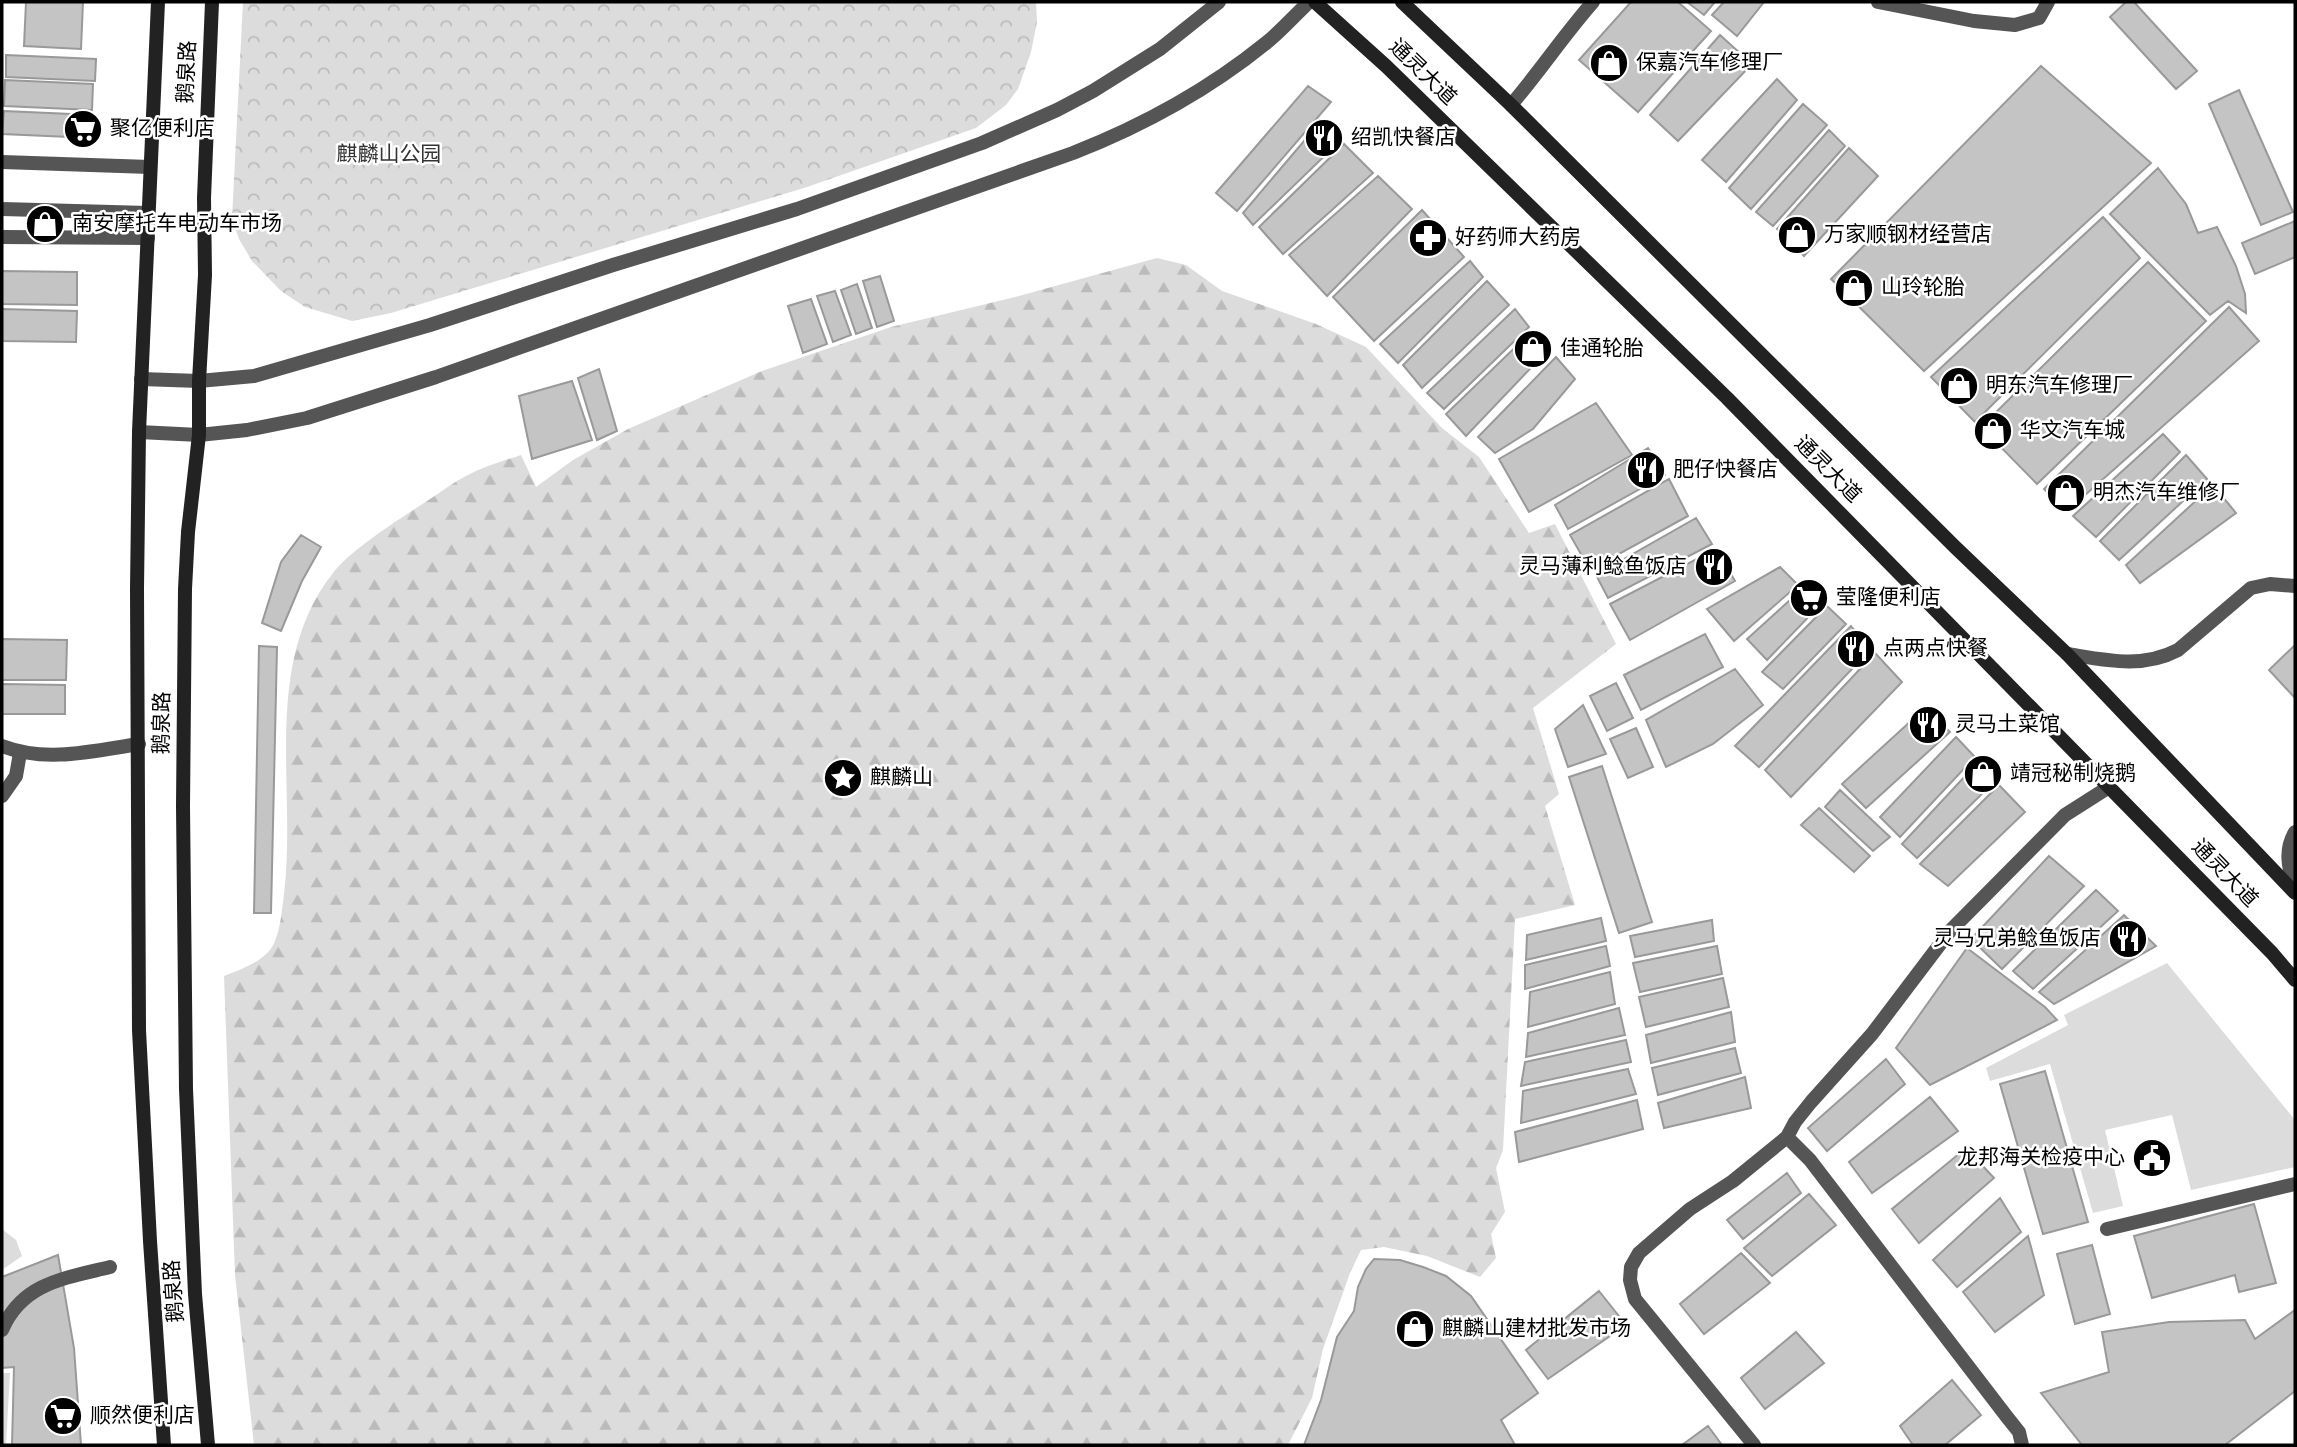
<svg xmlns="http://www.w3.org/2000/svg" width="2297" height="1447" font-family="Overpass,'Noto Sans SC',sans-serif">
<style>
.green{fill:#dcdcdc}
.forest{fill:url(#forest-firs)}
.park{fill:url(#park-crowns)}
.building{fill:#c4c4c4;stroke:#999;stroke-width:2}
.lines{fill:none;stroke-linecap:round;stroke-linejoin:round}
.service{stroke:#555;stroke-width:14}
.minor{stroke:#555;stroke-width:14}
.secondary{stroke:#222;stroke-width:14}
.labels{text-anchor:middle;dominant-baseline:central;stroke-width:5;stroke-linejoin:round;paint-order:stroke}
.poi-label{font-size:21px;fill:#000;stroke:#fff;text-anchor:start}
.street-label{font-size:21px;fill:#000;stroke:#fff}
.park-label{font-size:21px;fill:#333;stroke:#fff}
</style>
<defs>
<pattern id="forest-firs" width="22" height="20" patternUnits="userSpaceOnUse" patternTransform="scale(1.75)"><rect width="22" height="20" fill="#dcdcdc"/><path d="M5 1l3.5 6h-7zM16 11l3.5 6h-7z" fill="#bbb"/></pattern>
<pattern id="park-crowns" width="20" height="18" patternUnits="userSpaceOnUse" patternTransform="scale(1.75)"><rect width="20" height="18" fill="#dcdcdc"/><path d="M2 6a3 3 0 1 1 6 0M12 15a3 3 0 1 1 6 0" fill="none" stroke="#bbb"/></pattern>
</defs>
<rect width="100%" height="100%" fill="#fff"/>
<path class="green" d="M 2167,963 L 2295,1120 L 2295,1167 L 2191,1190 L 2172,1115 L 2105,1130 L 2123,1206 L 2093,1213 L 2050,1064 L 1990,1081 L 1986,1068 L 2068,1025 L 2064,1015 Z
M 2,1229 L 16,1240 L 22,1256 L 2,1270 Z
M 2,1373 L 10,1373 L 6,1445 L 2,1445 Z"/>
<path class="forest" d="M 1157,258 L 1186,265 L 1222,291 L 1316,324 L 1366,347 L 1442,428 L 1479,457 L 1529,533 L 1555,524 L 1616,644 L 1533,708 L 1559,794 L 1545,806 L 1575,905 L 1515,919 L 1503,1150 L 1496,1168 L 1505,1212 L 1491,1234 L 1496,1258 L 1480,1277 L 1427,1256 L 1384,1247 L 1361,1250 L 1350,1273 L 1323,1349 L 1312,1398 L 1288,1445 L 254,1445 L 235,1275 L 224,976 C 241,969 258,964 270,950 C 280,938 282,909 284,894 C 297,788 261,664 333,573 C 352,548 403,517 430,499 C 442,491 454,482 466,476 C 483,467 503,461 521,455 L 536,487 L 573,460 L 628,429 L 762,371 L 891,327 L 1015,297 Z"/>
<path class="park" d="M 243,2 L 1036,2 L 1037,22 L 1031,52 L 1018,89 L 1006,105 L 976,128 L 807,187 L 391,313 L 352,321 L 305,307 L 281,291 L 252,261 L 239,239 L 232,219 Z"/>
<path class="building" d="M 26,2 L 83,2 L 81,49 L 24,46 Z
M 1631,2 L 1678,2 L 1711,31 L 1638,112 L 1579,60 Z
M 1687,2 L 1715,2 L 1704,15 Z
M 1724,2 L 1764,2 L 1737,36 L 1712,15 Z
M 2126,2 L 2134,2 L 2197,71 L 2176,89 L 2110,17 Z
M 1720,35 L 1752,64 L 1678,141 L 1650,115 Z
M 6,55 L 96,59 L 95,81 L 6,77 Z
M 2041,66 L 2151,163 L 1924,371 L 1831,279 Z
M 1777,79 L 1797,100 L 1726,182 L 1702,160 Z
M 5,80 L 93,84 L 92,110 L 4,106 Z
M 1308,86 L 1331,102 L 1237,211 L 1216,193 Z
M 2239,90 L 2293,212 L 2261,225 L 2209,104 Z
M 1803,104 L 1827,125 L 1751,209 L 1729,188 Z
M 4,111 L 93,115 L 92,138 L 2,134 Z
M 1321,121 L 1340,141 L 1253,225 L 1243,213 Z
M 1829,130 L 1845,146 L 1773,226 L 1756,212 Z
M 1344,144 L 1373,173 L 1283,254 L 1259,227 Z
M 1849,148 L 1878,176 L 1804,256 L 1777,229 Z
M 2158,168 L 2186,204 L 2198,233 L 2217,227 L 2236,266 L 2245,294 L 2246,313 L 2228,301 L 2210,315 L 2110,214 Z
M 1378,176 L 1412,209 L 1327,296 L 1289,255 Z
M 1422,210 L 1464,257 L 1374,341 L 1333,297 Z
M 2103,217 L 2140,258 L 1975,422 L 1931,377 Z
M 2295,221 L 2295,257 L 2255,274 L 2242,243 Z
M 1470,261 L 1483,277 L 1398,363 L 1380,344 Z
M 2148,262 L 2206,321 L 2037,484 L 1981,427 Z
M 2,271 L 77,272 L 77,305 L 2,304 Z
M 880,276 L 894,321 L 877,327 L 863,281 Z
M 1487,281 L 1509,305 L 1422,388 L 1403,365 Z
M 857,284 L 872,328 L 856,334 L 841,290 Z
M 835,291 L 851,335 L 833,342 L 817,296 Z
M 811,299 L 827,344 L 803,353 L 788,306 Z
M 2229,307 L 2259,341 L 2067,511 L 2044,489 Z
M 2,309 L 77,311 L 76,342 L 2,341 Z
M 1515,309 L 1529,327 L 1444,409 L 1427,393 Z
M 1529,334 L 1547,351 L 1466,436 L 1446,414 Z
M 1556,357 L 1575,379 L 1533,429 L 1495,453 L 1478,437 Z
M 599,369 L 617,431 L 597,440 L 578,378 Z
M 572,381 L 592,440 L 532,459 L 519,396 Z
M 1596,403 L 1632,455 L 1529,512 L 1499,459 Z
M 2163,434 L 2180,452 L 2096,537 L 2073,516 Z
M 1648,448 L 1665,475 L 1568,529 L 1555,505 Z
M 2186,455 L 2207,479 L 2119,560 L 2100,541 Z
M 1669,479 L 1688,516 L 1590,570 L 1570,535 Z
M 2213,485 L 2236,513 L 2140,583 L 2126,565 Z
M 1696,518 L 1712,544 L 1608,598 L 1596,575 Z
M 301,535 L 321,547 L 302,581 L 281,631 L 262,623 L 281,562 Z
M 1716,549 L 1735,581 L 1630,640 L 1610,604 Z
M 1780,567 L 1798,585 L 1734,641 L 1707,609 Z
M 1810,582 L 1824,601 L 1767,660 L 1747,639 Z
M 1827,606 L 1846,624 L 1783,689 L 1762,672 Z
M 1851,626 L 1870,650 L 1759,767 L 1735,746 Z
M 1705,634 L 1723,667 L 1641,710 L 1624,675 Z
M 2,639 L 67,640 L 66,680 L 2,680 Z
M 2295,645 L 2295,698 L 2269,670 Z
M 259,646 L 277,647 L 271,913 L 254,913 Z
M 1875,653 L 1902,682 L 1791,797 L 1765,770 Z
M 1735,669 L 1763,705 L 1713,744 L 1666,767 L 1646,720 Z
M 1616,683 L 1633,718 L 1607,731 L 1590,696 Z
M 2,684 L 65,685 L 65,714 L 2,714 Z
M 1583,705 L 1606,754 L 1568,767 L 1555,729 Z
M 1925,708 L 1950,732 L 1866,808 L 1842,784 Z
M 1636,728 L 1653,767 L 1628,778 L 1610,739 Z
M 1956,737 L 1975,757 L 1900,837 L 1880,817 Z
M 1980,760 L 1995,781 L 1917,858 L 1902,844 Z
M 1602,766 L 1652,922 L 1619,933 L 1569,777 Z
M 1999,785 L 2025,812 L 1948,886 L 1920,864 Z
M 1840,790 L 1890,837 L 1873,851 L 1825,807 Z
M 1819,808 L 1870,856 L 1854,872 L 1801,825 Z
M 2049,856 L 2084,886 L 2002,969 L 1971,939 Z
M 2096,890 L 2118,911 L 2033,989 L 2013,971 Z
M 2124,915 L 2156,946 L 2054,1004 L 2039,992 Z
M 1601,918 L 1606,941 L 1526,960 L 1527,935 Z
M 1712,920 L 1714,941 L 1635,957 L 1630,936 Z
M 1606,946 L 1610,966 L 1525,989 L 1525,965 Z
M 1717,946 L 1722,974 L 1640,992 L 1633,963 Z
M 1967,948 L 2045,1007 L 2057,1020 L 1930,1085 L 1896,1048 Z
M 1610,972 L 1615,1004 L 1528,1027 L 1530,992 Z
M 1723,978 L 1729,1007 L 1646,1027 L 1639,997 Z
M 1619,1008 L 1625,1035 L 1526,1057 L 1528,1033 Z
M 1731,1012 L 1735,1042 L 1651,1063 L 1646,1035 Z
M 1626,1040 L 1631,1062 L 1521,1086 L 1525,1062 Z
M 1735,1048 L 1741,1073 L 1658,1095 L 1652,1068 Z
M 1886,1059 L 1905,1084 L 1827,1151 L 1808,1128 Z
M 1628,1069 L 1636,1094 L 1521,1123 L 1523,1091 Z
M 2045,1071 L 2088,1222 L 2043,1234 L 2000,1084 Z
M 1745,1077 L 1751,1108 L 1664,1128 L 1658,1103 Z
M 1930,1097 L 1958,1131 L 1872,1193 L 1849,1162 Z
M 1637,1100 L 1643,1129 L 1519,1162 L 1515,1132 Z
M 1966,1148 L 1994,1178 L 1919,1243 L 1892,1209 Z
M 1787,1173 L 1801,1193 L 1743,1239 L 1727,1220 Z
M 1809,1194 L 1836,1225 L 1772,1276 L 1744,1248 Z
M 2000,1198 L 2021,1232 L 1957,1287 L 1933,1260 Z
M 2254,1204 L 2276,1283 L 2239,1292 L 2235,1275 L 2152,1298 L 2134,1236 Z
M 2028,1236 L 2044,1295 L 1995,1332 L 1963,1292 Z
M 2092,1245 L 2110,1314 L 2075,1324 L 2057,1254 Z
M 1741,1253 L 1770,1283 L 1704,1334 L 1680,1304 Z
M 58,1255 L 74,1348 L 81,1445 L 12,1445 L 14,1367 L 2,1368 L 2,1277 Z
M 1374,1259 L 1400,1260 L 1423,1267 L 1446,1276 L 1471,1296 L 1538,1393 L 1501,1420 L 1515,1445 L 1304,1445 L 1321,1400 L 1337,1337 L 1354,1311 L 1358,1287 L 1366,1269 Z
M 1599,1291 L 1626,1325 L 1548,1379 L 1526,1350 Z
M 2295,1310 L 2295,1391 L 2225,1445 L 2082,1445 L 2041,1393 L 2109,1372 L 2102,1332 L 2169,1322 L 2245,1320 L 2255,1339 Z
M 1796,1332 L 1824,1363 L 1765,1409 L 1741,1378 Z
M 1952,1380 L 1981,1415 L 1945,1445 L 1913,1445 L 1900,1426 Z
M 1708,1426 L 1722,1445 L 1682,1445 Z"/>
<g class="lines">
<path class="service" d="M 1878,2 L 1974,21 L 2015,25 L 2039,18 L 2048,2
M 1511,105 C 1540,71 1564,35 1593,2
M 2,209 L 148,213
M 2,237 L 148,238
M 2067,654 C 2105,660 2142,669 2178,650 L 2251,588 L 2270,584 L 2295,586
M 2295,892 C 2290,871 2283,852 2295,832
M 2107,1229 L 2295,1184
M 2,1330 C 22,1283 65,1278 110,1267"/>
<path class="minor" d="M 2,162 L 150,167
M 141,379 L 199,381 L 254,376 L 430,325 L 613,265 L 797,209 L 982,143 L 1057,110 L 1093,91 L 1160,49 L 1219,2
M 139,432 L 199,435 L 247,430 L 307,418 L 436,377 L 1073,153 C 1142,126 1208,90 1266,43 C 1281,31 1295,15 1309,2
M 2,746 C 46,763 93,751 139,744
M 2,796 L 16,776 L 20,753
M 1787,1137 L 1810,1160 L 2007,1417 L 2019,1432 L 2022,1445
M 1754,1445 L 1635,1299 L 1630,1280 L 1631,1267 L 1639,1253 L 1690,1209 L 1733,1181 L 1787,1137 L 1795,1122 L 1811,1102 L 1872,1034 L 1950,931 L 2065,815 L 2109,787"/>
<path class="secondary" d="M 158,2 L 139,432 L 137,589 L 139,1030 L 150,1241 L 164,1445
M 1315,2 L 1386,66 L 1727,398 L 2272,953 L 2295,980
M 1402,2 L 1511,105 L 1955,547 L 2067,654 L 2295,893
M 208,1445 L 195,1294 L 186,1089 L 183,806 L 185,589 L 188,532 L 199,435 L 199,381 L 205,275 L 204,198 L 212,2"/>
</g>
<defs>
<g id="shop-disc" transform="scale(2.0125)"><circle r="9.5" fill="#000" stroke="#fff"/><path d="M-5-2.5h2.3a2.7 3.5 0 0 1 5.4 0H5L5.5 6h-11ZM-1.5-2.5h3a1.5 2.3 0 0 0-3 0Z" fill="#fff"/></g>
<g id="supermarket-disc" transform="scale(2.0125)"><circle r="9.5" fill="#000" stroke="#fff"/><path d="M-6-5.5h2.5l.6 2H6L4.5 2H-2.5L-4.4-4H-6ZM-1.5 3.2a1.3 1.3 0 1 0 .1 0ZM3 3.2a1.3 1.3 0 1 0 .1 0Z" fill="#fff"/></g>
<g id="restaurant-disc" transform="scale(2.0125)"><circle r="9.5" fill="#000" stroke="#fff"/><path d="M-5-6h1v4h1v-4h1v4h1v-4h1v5L-1.5 .5V6h-2V.5L-5-1ZM5-6V6H3V1.5H1.5Q1.5-4 5-6Z" fill="#fff"/></g>
<g id="pharmacy-disc" transform="scale(2.0125)"><circle r="9.5" fill="#000" stroke="#fff"/><path d="M-2-6h4v4h4v4h-4v4h-4v-4h-4v-4h4Z" fill="#fff"/></g>
<g id="sight-disc" transform="scale(2.0125)"><circle r="9.5" fill="#000" stroke="#fff"/><path d="M0-6L1.8-2.2L6-1.7L2.9 1.2L3.7 5.4L0 3.3L-3.7 5.4L-2.9 1.2L-6-1.7L-1.8-2.2Z" fill="#fff"/></g>
<g id="civic-disc" transform="scale(2.0125)"><circle r="9.5" fill="#000" stroke="#fff"/><path d="M-.6-6.5H3V-4.5H.6V-3L4-1V1h2V6H-6V1h2V-1L-.6-3ZM-1.2 2.5V6h2.4V2.5Z" fill="#fff"/></g>
</defs>
<g fill-rule="evenodd">
<use href="#shop-disc" x="1609" y="63"/>
<use href="#supermarket-disc" x="83" y="129"/>
<use href="#restaurant-disc" x="1324" y="138"/>
<use href="#shop-disc" x="45" y="224"/>
<use href="#shop-disc" x="1797" y="235"/>
<use href="#pharmacy-disc" x="1428" y="238"/>
<use href="#shop-disc" x="1854" y="288"/>
<use href="#shop-disc" x="1533" y="349"/>
<use href="#shop-disc" x="1959" y="386"/>
<use href="#shop-disc" x="1993" y="431"/>
<use href="#restaurant-disc" x="1646" y="470"/>
<use href="#shop-disc" x="2066" y="493"/>
<use href="#restaurant-disc" x="1714" y="567"/>
<use href="#supermarket-disc" x="1809" y="598"/>
<use href="#restaurant-disc" x="1856" y="649"/>
<use href="#restaurant-disc" x="1928" y="725"/>
<use href="#shop-disc" x="1983" y="774"/>
<use href="#sight-disc" x="843" y="778"/>
<use href="#restaurant-disc" x="2128" y="939"/>
<use href="#civic-disc" x="2152" y="1158"/>
<use href="#shop-disc" x="1415" y="1329"/>
<use href="#supermarket-disc" x="63" y="1416"/>
</g>
<g class="labels">
<g class="poi-label">
<text x="1636" y="63">保嘉汽车修理厂</text>
<text x="110" y="129">聚亿便利店</text>
<text x="1351" y="138">绍凯快餐店</text>
<text x="72" y="224">南安摩托车电动车市场</text>
<text x="1824" y="235">万家顺钢材经营店</text>
<text x="1455" y="238">好药师大药房</text>
<text x="1881" y="288">山玲轮胎</text>
<text x="1560" y="349">佳通轮胎</text>
<text x="1986" y="386">明东汽车修理厂</text>
<text x="2020" y="431">华文汽车城</text>
<text x="1673" y="470">肥仔快餐店</text>
<text x="2093" y="493">明杰汽车维修厂</text>
<text x="1687" y="567" text-anchor="end">灵马薄利鲶鱼饭店</text>
<text x="1836" y="598">莹隆便利店</text>
<text x="1883" y="649">点两点快餐</text>
<text x="1955" y="725">灵马土菜馆</text>
<text x="2010" y="774">靖冠秘制烧鹅</text>
<text x="870" y="778">麒麟山</text>
<text x="2101" y="939" text-anchor="end">灵马兄弟鲶鱼饭店</text>
<text x="2125" y="1158" text-anchor="end">龙邦海关检疫中心</text>
<text x="1442" y="1329">麒麟山建材批发市场</text>
<text x="90" y="1416">顺然便利店</text>
</g>
<g class="street-label">
<text transform="translate(188 72) rotate(-87)">鹅泉路</text>
<text transform="translate(1422 73) rotate(44)">通灵大道</text>
<text transform="translate(1827 470) rotate(45)">通灵大道</text>
<text transform="translate(163 723) rotate(-89)">鹅泉路</text>
<text transform="translate(2224 874) rotate(46)">通灵大道</text>
<text transform="translate(175 1291) rotate(-94)">鹅泉路</text>
</g>
<g class="park-label">
<text x="389" y="155">麒麟山公园</text>
</g>
</g>
<rect width="2297" height="1447" fill="none" stroke="#000000" stroke-width="7"/>
</svg>
